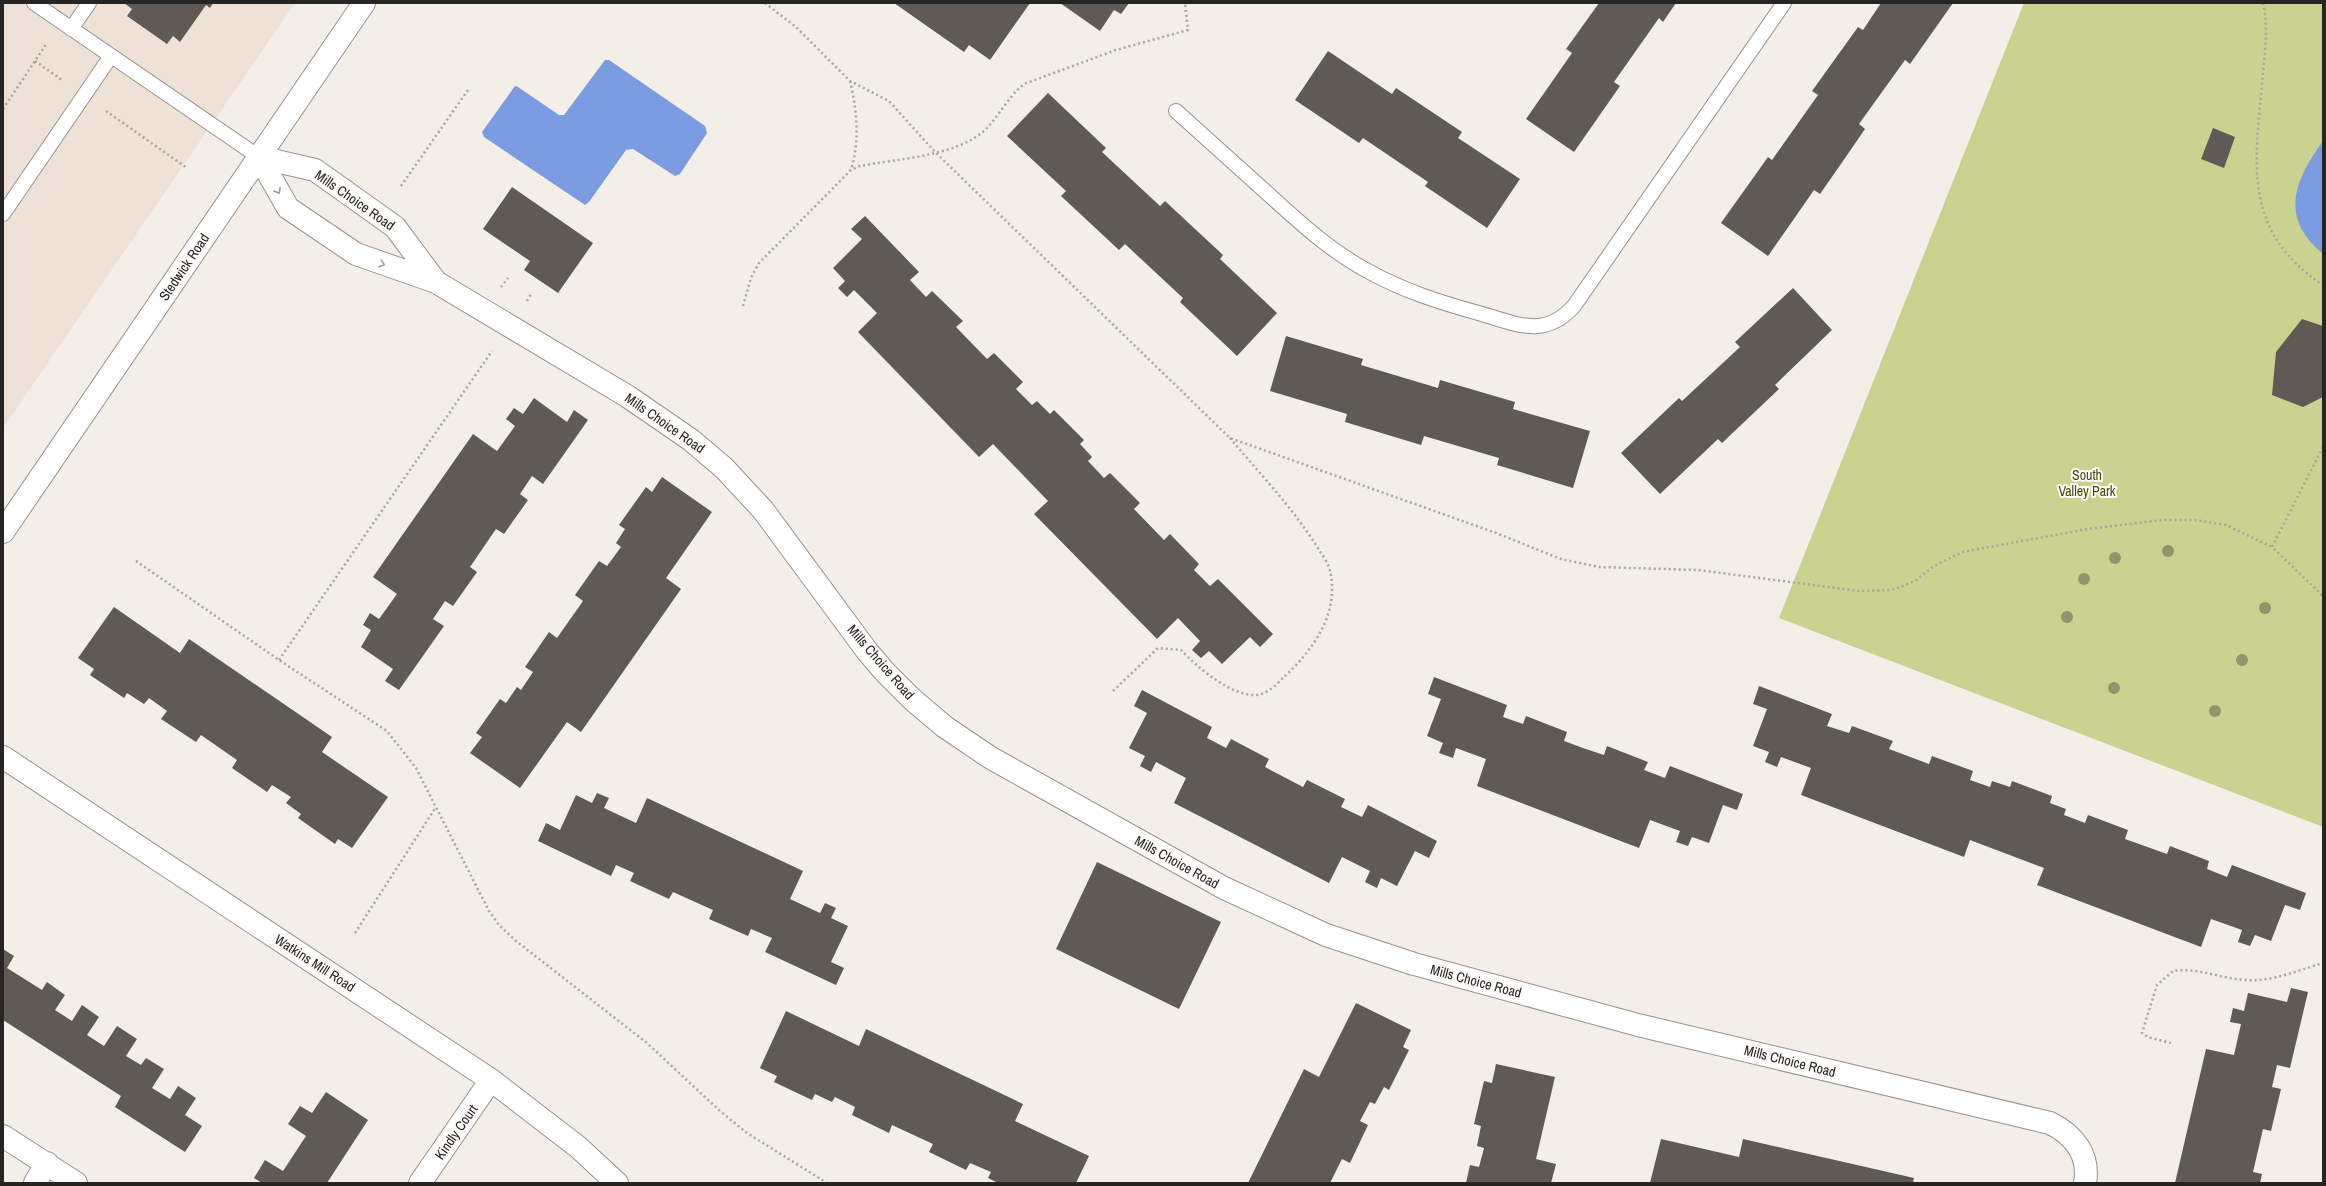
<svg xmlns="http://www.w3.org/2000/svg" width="2326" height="1186" font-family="'Archivo Narrow',sans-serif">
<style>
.built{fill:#eee1d6}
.green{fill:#c9d38f}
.water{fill:#7b9ce0}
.building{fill:#605a56}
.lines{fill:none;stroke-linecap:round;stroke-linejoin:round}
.service-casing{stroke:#98928d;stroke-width:16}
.minor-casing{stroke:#98928d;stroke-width:24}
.tertiary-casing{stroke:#98928d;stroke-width:24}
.path{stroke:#a8a49f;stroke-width:2.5;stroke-dasharray:2 3;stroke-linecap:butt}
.service{stroke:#fff;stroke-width:14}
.minor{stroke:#fff;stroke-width:22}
.tertiary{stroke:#fff;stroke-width:22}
.tree{fill:#93946e}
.oneway{stroke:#9e9d9c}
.labels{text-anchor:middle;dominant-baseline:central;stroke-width:4;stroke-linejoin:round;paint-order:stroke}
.street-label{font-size:14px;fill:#272523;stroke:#fefcf9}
.park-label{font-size:14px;fill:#444a0b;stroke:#fefcf9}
</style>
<rect width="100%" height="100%" fill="#f4eee8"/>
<path class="built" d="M 3,3 L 295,3 L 3,428 Z"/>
<path class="green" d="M 2024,3 L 2323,3 L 2323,827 L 1779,618 Z"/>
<path class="water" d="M 605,60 L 609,60 L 705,126 L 707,133 L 680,174 L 675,176 L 633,149 L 626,150 L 589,202 L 585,205 L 484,137 L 482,132 L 515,86 L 518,87 L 559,115 L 564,115 Z
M 2323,141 L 2323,254 C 2279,218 2294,181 2323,141 Z"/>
<path class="building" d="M 124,3 L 213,3 L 210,8 L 206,5 L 180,42 L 173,36 L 167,44 L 127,16 L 132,9 Z
M 894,3 L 1030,3 L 990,60 L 969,45 L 964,52 Z
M 1060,3 L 1129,3 L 1121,14 L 1114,10 L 1100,31 Z
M 1599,3 L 1676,3 L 1663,22 L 1659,18 L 1614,82 L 1620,86 L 1574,152 L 1526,119 L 1572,53 L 1566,49 Z
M 1881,3 L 1953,3 L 1910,64 L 1905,60 L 1859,124 L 1865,129 L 1843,161 L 1820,194 L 1814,190 L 1768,256 L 1721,223 L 1768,157 L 1772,160 L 1818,95 L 1812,91 L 1858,27 L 1863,30 Z
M 1328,51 L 1392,94 L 1396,88 L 1462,132 L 1458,138 L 1520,179 L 1487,228 L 1425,186 L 1428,182 L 1363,138 L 1359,143 L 1295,100 Z
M 1048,93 L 1106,148 L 1102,152 L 1160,206 L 1165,201 L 1223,255 L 1220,259 L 1277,313 L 1237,356 L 1180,302 L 1183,298 L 1125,244 L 1119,250 L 1061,196 L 1066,191 L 1007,136 Z
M 2213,128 L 2235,137 L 2224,168 L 2201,159 Z
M 512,187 L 593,243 L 558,293 L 524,270 L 530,261 L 483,229 Z
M 865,216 L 919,272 L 910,280 L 926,297 L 932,291 L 963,321 L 956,327 L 987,359 L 994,353 L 1023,382 L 1016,389 L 1032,405 L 1037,401 L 1050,414 L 1054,410 L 1084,440 L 1080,444 L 1092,457 L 1088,461 L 1104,478 L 1110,473 L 1140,503 L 1134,509 L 1164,540 L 1170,534 L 1199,564 L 1194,570 L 1210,586 L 1218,579 L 1273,634 L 1260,647 L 1250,637 L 1222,664 L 1209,651 L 1201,658 L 1192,650 L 1200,641 L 1178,618 L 1157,639 L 1034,514 L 1048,501 L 993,444 L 979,457 L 858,332 L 877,313 L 854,290 L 847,297 L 838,288 L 845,281 L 833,268 L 862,239 L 851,229 Z
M 1793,288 L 1832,330 L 1775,385 L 1779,389 L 1722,443 L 1718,439 L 1660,494 L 1621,453 L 1679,398 L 1682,401 L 1740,347 L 1735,342 Z
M 2302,319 L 2323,326 L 2323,397 L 2303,407 L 2272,395 L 2276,352 Z
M 1286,336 L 1363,359 L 1361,365 L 1438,388 L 1440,380 L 1515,402 L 1513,409 L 1590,431 L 1573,488 L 1497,465 L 1499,458 L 1424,436 L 1421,445 L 1345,422 L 1347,414 L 1270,391 Z
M 534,398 L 567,422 L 574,410 L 588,420 L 543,484 L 532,476 L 520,494 L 528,500 L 504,534 L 496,529 L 470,567 L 477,572 L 453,606 L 445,601 L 433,619 L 444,626 L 399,690 L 385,681 L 393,669 L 361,647 L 371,630 L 363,625 L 370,613 L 379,619 L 397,594 L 373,577 L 473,434 L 497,451 L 515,426 L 506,419 L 514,408 L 523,414 Z
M 662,477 L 712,512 L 666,578 L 681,589 L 581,732 L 567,722 L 520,788 L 470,753 L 482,737 L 476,733 L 500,699 L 506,703 L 517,687 L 521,690 L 533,672 L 525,667 L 549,632 L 557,638 L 583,601 L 575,595 L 599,561 L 607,566 L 621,547 L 616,543 L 625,529 L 619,525 L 646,487 L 652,492 Z
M 114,607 L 180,653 L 189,639 L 332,737 L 322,752 L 388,797 L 352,848 L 338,839 L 335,844 L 298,818 L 301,814 L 286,803 L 291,797 L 272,785 L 267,792 L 232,768 L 237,760 L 201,735 L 196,742 L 161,719 L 167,711 L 149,698 L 144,704 L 127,693 L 124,698 L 90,675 L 94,669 L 78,658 Z
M 1434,677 L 1507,705 L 1503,717 L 1523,724 L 1526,716 L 1567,732 L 1564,741 L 1583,748 L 1604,755 L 1607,746 L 1648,762 L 1644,770 L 1665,778 L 1670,766 L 1743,794 L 1737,810 L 1723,805 L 1709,843 L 1692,837 L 1688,846 L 1676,842 L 1680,831 L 1650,820 L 1639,848 L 1477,786 L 1486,759 L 1456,748 L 1453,758 L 1439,753 L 1443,743 L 1427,736 L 1441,699 L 1428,694 Z
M 1759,686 L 1832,714 L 1827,726 L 1849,733 L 1852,726 L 1893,741 L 1889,749 L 1929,764 L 1932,756 L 1973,771 L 1970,780 L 1990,787 L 1992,781 L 2010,787 L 2012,781 L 2052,796 L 2050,803 L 2066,809 L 2064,815 L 2085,823 L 2088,815 L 2128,830 L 2125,839 L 2167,854 L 2170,846 L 2209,861 L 2207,869 L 2227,877 L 2232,865 L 2306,893 L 2300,910 L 2285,905 L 2271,941 L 2255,935 L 2250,946 L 2238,942 L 2242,930 L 2211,919 L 2201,947 L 2037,885 L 2044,868 L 1970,840 L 1964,857 L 1801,795 L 1811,768 L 1781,757 L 1777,767 L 1765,762 L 1769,752 L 1753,746 L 1767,709 L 1753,704 Z
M 1142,690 L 1212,727 L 1207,738 L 1226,748 L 1231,739 L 1269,759 L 1265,767 L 1303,787 L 1307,780 L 1345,799 L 1341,807 L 1362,817 L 1368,805 L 1437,841 L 1429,858 L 1415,851 L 1397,886 L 1381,878 L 1377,888 L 1365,882 L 1370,871 L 1342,857 L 1329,883 L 1174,803 L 1186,778 L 1156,762 L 1151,772 L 1140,766 L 1145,756 L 1129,748 L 1147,713 L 1134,706 Z
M 597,793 L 609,798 L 604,808 L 636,823 L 647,798 L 803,871 L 790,899 L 820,913 L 825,903 L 836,908 L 831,918 L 848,926 L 831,962 L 844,968 L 836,985 L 765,952 L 772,938 L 751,929 L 748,936 L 709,919 L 713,910 L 673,892 L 669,899 L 630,881 L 634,873 L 616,865 L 611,876 L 538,841 L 546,823 L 560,830 L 576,795 L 592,803 Z
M 1097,862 L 1221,922 L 1179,1009 L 1056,949 Z
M 3,949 L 14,956 L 7,968 L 42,990 L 47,982 L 65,995 L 55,1010 L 72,1021 L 82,1005 L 99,1017 L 87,1035 L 104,1046 L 117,1026 L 137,1039 L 126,1056 L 141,1065 L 146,1058 L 164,1069 L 152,1088 L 170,1099 L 178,1086 L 196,1098 L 185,1115 L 202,1126 L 185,1152 L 115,1107 L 121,1096 L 3,1020 Z
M 2291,988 L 2308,992 L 2290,1068 L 2277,1065 L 2272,1087 L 2281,1089 L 2271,1131 L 2263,1129 L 2253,1172 L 2262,1174 L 2260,1183 L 2175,1183 L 2206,1049 L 2234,1055 L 2241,1024 L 2230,1022 L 2233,1008 L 2244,1011 L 2248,993 L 2287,1002 Z
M 1356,1003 L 1411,1030 L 1403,1047 L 1409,1050 L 1389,1090 L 1384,1087 L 1375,1104 L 1370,1102 L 1360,1121 L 1368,1125 L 1350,1163 L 1342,1159 L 1330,1183 L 1248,1183 L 1304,1069 L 1319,1077 Z
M 786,1011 L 859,1046 L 866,1029 L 1023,1104 L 1015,1121 L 1089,1156 L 1076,1183 L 998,1183 L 988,1178 L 991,1172 L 970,1163 L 966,1170 L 929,1152 L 933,1144 L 892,1125 L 889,1133 L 852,1115 L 855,1107 L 835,1097 L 832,1102 L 815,1094 L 812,1100 L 774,1082 L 777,1076 L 760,1068 Z
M 1496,1064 L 1555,1077 L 1536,1159 L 1556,1164 L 1551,1183 L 1466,1183 L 1470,1165 L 1479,1167 L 1484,1148 L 1477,1146 L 1481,1126 L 1474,1124 L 1484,1081 L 1492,1083 Z
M 326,1092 L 368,1120 L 327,1183 L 262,1183 L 254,1178 L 265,1160 L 283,1171 L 306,1136 L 288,1124 L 300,1106 L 312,1113 Z
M 1661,1139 L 1739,1157 L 1743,1139 L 1914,1178 L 1913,1183 L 1650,1183 Z"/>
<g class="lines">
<g class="service-casing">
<path id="service" d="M 34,3 L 259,157
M 71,29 L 89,3
M 1176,111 C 1206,138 1236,165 1266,192 C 1298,221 1329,250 1366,270 C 1403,291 1442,303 1482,314 C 1519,325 1545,338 1574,306 L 1784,3
M 3,214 L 111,56"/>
</g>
<g class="minor-casing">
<path id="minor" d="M 259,157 L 288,208 L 356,254 L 436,282 L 627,396 L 691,440 L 724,468 L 763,510 L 867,651 L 884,671 L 913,700 L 945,727 L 991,758 L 1224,888 L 1326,935 L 1414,964 L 1638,1025 L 2050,1123 C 2074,1135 2090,1155 2085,1183
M 259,157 L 315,170 L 395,227 L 436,282
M 3,1136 L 76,1183
M 35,1183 L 47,1163
M 420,1183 L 491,1080"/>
</g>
<g class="tertiary-casing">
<path id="tertiary" d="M 3,532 L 364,3
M 3,757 L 491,1080 L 578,1147 L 617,1183"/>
</g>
<path class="path" d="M 765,3 L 796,27 L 850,81 L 889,101 L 935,152 L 1230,438 L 1496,533 L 1561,559 L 1599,567 L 1698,570 L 1859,591 L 1892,590 L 1915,581 L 1934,566 L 1962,552 L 2088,529 L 2162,520 L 2195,520 L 2226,525 L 2272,547
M 2263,3 C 2269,29 2264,58 2262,85 C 2254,167 2244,233 2323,285
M 35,61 L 62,80
M 850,81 C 857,110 860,141 851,170
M 3,109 L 47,43
M 106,111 L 187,168
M 401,186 L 468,90
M 501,287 L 508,278
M 527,301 L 531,294
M 743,306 L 751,278 L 759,263 L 851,170 L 860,166 C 897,159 957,156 985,130 C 999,116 1008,97 1024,84 L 1116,50 L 1188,30 L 1185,3
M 2323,447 L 2272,547 L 2323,596
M 136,561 L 279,660 L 387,731 L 416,768 L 489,911 L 499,925 L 516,941 L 647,1043 L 720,1111 L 747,1133 L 827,1183
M 279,660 L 492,351
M 1113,691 L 1158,648 L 1181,650 C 1197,667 1230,695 1254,695 C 1267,695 1276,685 1284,677 C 1313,650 1340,613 1330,571 C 1329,564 1323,556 1319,550 C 1294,509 1260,474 1230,438
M 355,933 L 436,807
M 2171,1043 L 2148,1037 L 2142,1033 L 2157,985 L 2173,971 C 2198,967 2221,979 2246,980 C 2272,982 2299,970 2323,963"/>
<use href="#service" class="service"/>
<use href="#minor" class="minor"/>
<use href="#tertiary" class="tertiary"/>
</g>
<g class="tree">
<circle cx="2168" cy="551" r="6"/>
<circle cx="2115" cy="558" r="6"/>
<circle cx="2084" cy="579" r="6"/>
<circle cx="2265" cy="608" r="6"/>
<circle cx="2067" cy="617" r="6"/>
<circle cx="2242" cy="660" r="6"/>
<circle cx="2114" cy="688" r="6"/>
<circle cx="2215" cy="711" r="6"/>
</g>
<defs><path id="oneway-chevron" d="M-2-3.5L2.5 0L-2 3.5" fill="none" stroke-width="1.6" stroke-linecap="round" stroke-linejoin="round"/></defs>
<g class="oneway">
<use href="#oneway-chevron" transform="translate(278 191) rotate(60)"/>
<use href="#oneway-chevron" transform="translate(382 264) rotate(19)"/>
</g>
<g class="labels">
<g class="street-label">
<text transform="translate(355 200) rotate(35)">Mills Choice Road</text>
<text transform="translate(184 267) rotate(-56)">Stedwick Road</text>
<text transform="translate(665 423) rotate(35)">Mills Choice Road</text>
<text transform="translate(881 662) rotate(49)">Mills Choice Road</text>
<text transform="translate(1177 862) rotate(29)">Mills Choice Road</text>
<text transform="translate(315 963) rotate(33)">Watkins Mill Road</text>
<text transform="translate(1476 981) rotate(15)">Mills Choice Road</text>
<text transform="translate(1790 1061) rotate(14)">Mills Choice Road</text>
<text transform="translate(456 1132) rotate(-55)">Kindly Court</text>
</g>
<g class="park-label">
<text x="2087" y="475">South<tspan x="2087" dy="16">Valley Park</tspan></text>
</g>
</g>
<rect width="2326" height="1186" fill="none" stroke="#272523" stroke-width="8"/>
</svg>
